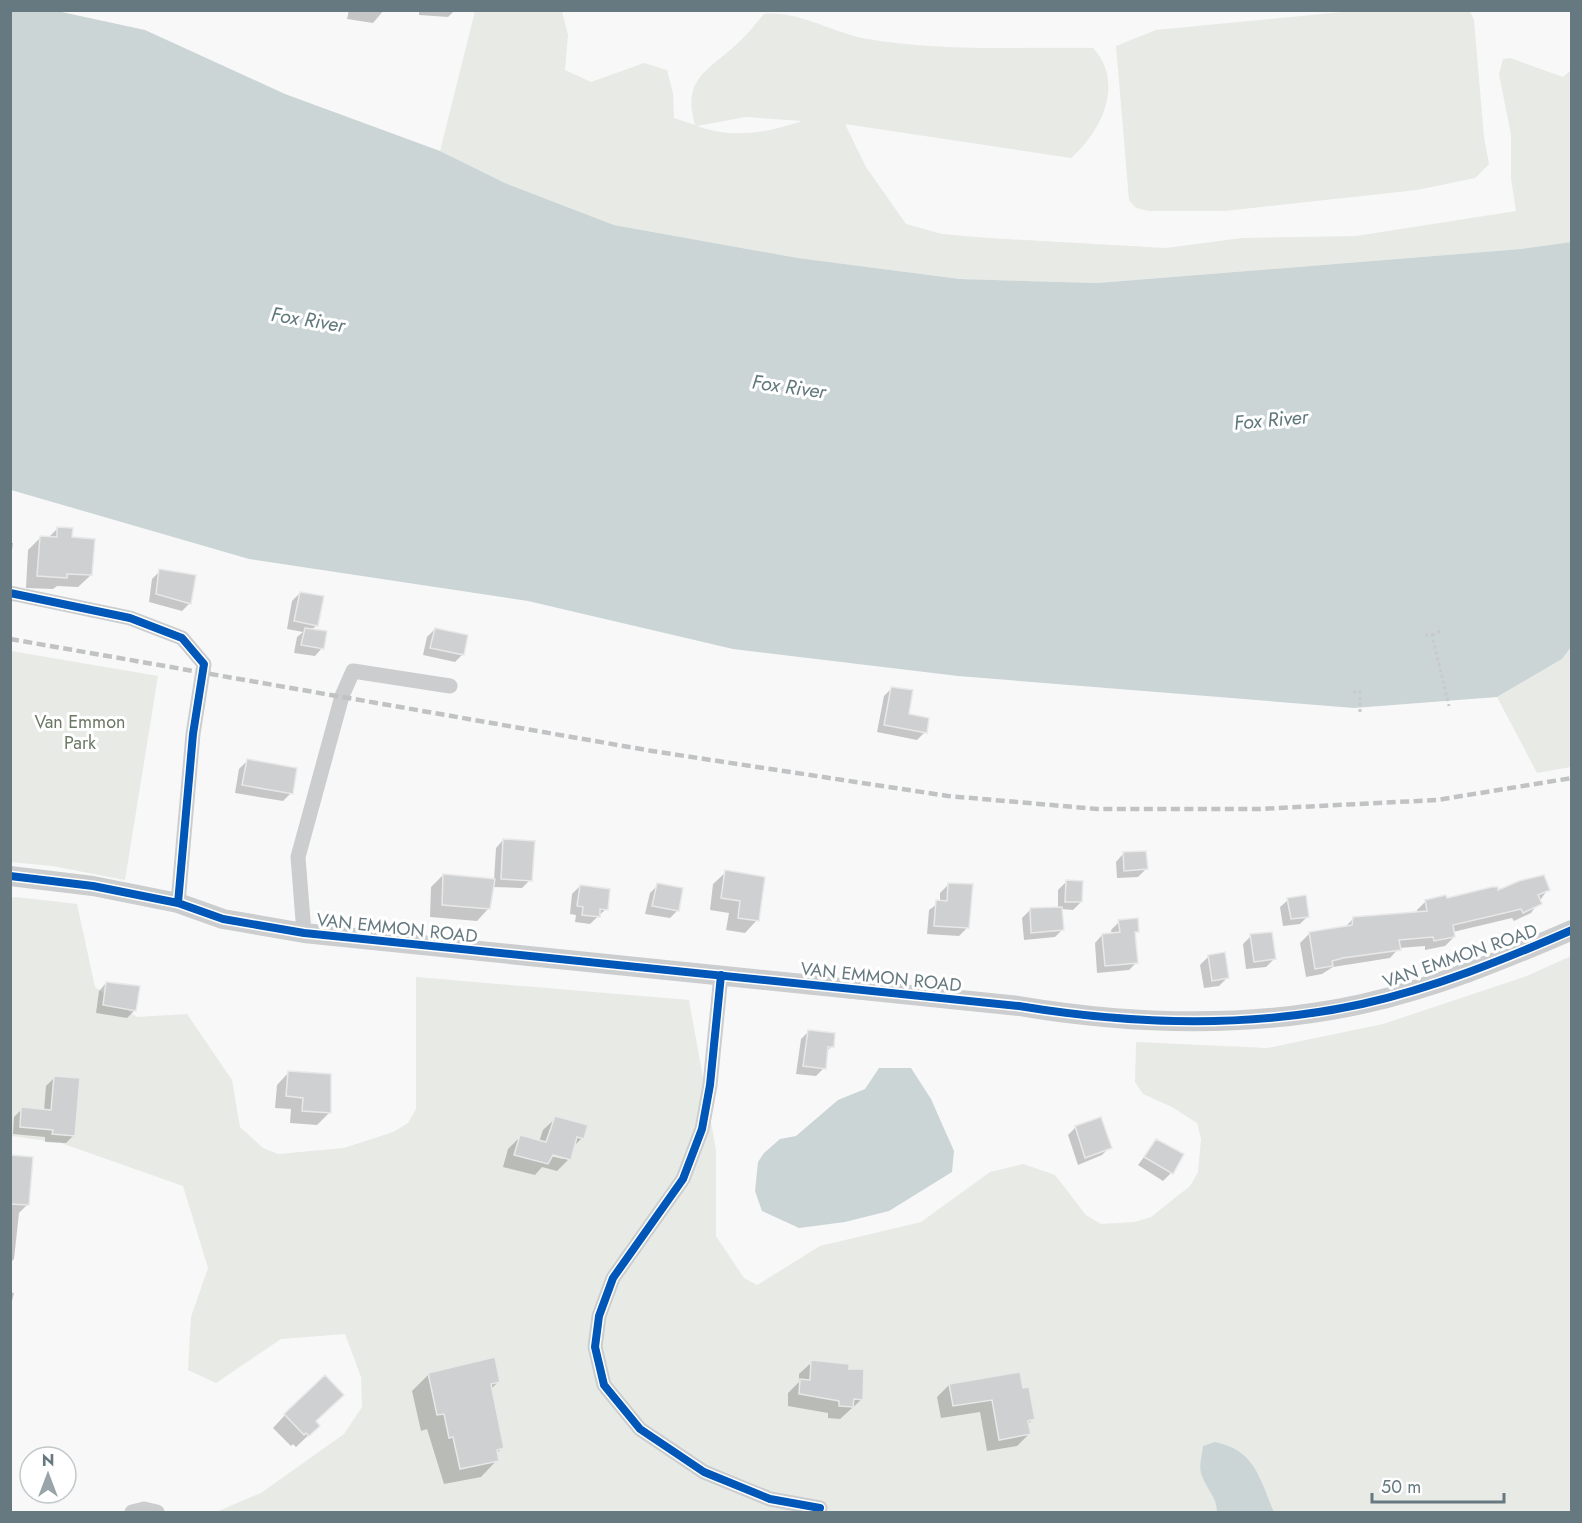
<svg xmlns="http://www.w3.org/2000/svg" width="1582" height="1523" font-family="Jost,sans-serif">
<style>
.green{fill:#e8eae5;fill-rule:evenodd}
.water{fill:#cbd5d6}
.shadow{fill:#0003;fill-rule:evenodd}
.building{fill:#cfd0d1;stroke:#e8e8e8;stroke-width:1.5}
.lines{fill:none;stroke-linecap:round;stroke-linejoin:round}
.path{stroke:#c9cacb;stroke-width:3;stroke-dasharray:3 3;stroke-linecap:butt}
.minor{stroke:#cbcdce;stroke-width:15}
.tertiary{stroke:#cbcdce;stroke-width:20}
.rail{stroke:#c1c2c3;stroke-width:4.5;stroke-dasharray:9 4.5;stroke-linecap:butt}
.cycleway-casing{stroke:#fff;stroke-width:11}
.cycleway{stroke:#0057b8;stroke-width:8}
.labels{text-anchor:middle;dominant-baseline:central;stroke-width:6;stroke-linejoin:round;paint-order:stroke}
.park-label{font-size:18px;fill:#6b7964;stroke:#fff}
.street-label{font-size:18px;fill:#667981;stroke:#fff}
.water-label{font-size:20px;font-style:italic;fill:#60777b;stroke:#fff}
</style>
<rect width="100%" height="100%" fill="#f8f8f8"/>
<path class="green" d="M 1363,10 L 1470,11 L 1474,20 L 1484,137 L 1489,164 L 1475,178 L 1417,190 L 1225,211 L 1149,211 L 1136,208 L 1129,200 L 1116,46 L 1156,30 Z
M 475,11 L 562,11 L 568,35 L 565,70 L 591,82 L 644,63 L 667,70 L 673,93 L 674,118 L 695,125 C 681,77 710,70 739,42 C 748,34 756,23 764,14 C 796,10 830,31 862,38 C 938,52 1016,47 1093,48 C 1125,82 1102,131 1071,158 L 845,124 L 866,167 L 906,224 L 942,234 L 988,238 L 1166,248 L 1242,238 L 1356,236 L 1516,211 L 1511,178 L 1511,135 L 1499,74 L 1503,59 L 1510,58 L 1563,77 L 1571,70 L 1571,242 L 1521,249 L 1097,283 L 960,279 L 798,258 L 614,225 L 505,183 L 440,151 ZM 746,117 L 801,121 L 802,121 C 767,133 732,139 697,126 Z
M 1571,647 L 1571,767 L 1537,773 L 1497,697 L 1562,659 Z
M 11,651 L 158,676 L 125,880 L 52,866 L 11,862 Z
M 16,897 L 77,904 L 95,987 L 137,1017 L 187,1014 L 232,1080 L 240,1127 L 263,1148 L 278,1154 L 344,1148 L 393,1132 L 408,1123 L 416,1109 L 416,977 L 689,1000 L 716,1150 L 716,1236 L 744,1278 L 757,1285 L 820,1246 L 921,1222 L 990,1172 L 1023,1164 L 1055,1175 L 1086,1215 L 1101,1224 L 1135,1222 L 1151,1217 L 1190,1186 L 1198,1172 L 1201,1139 L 1197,1123 L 1172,1107 L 1143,1094 L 1135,1082 L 1136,1042 L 1267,1048 L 1383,1024 L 1527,976 L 1571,956 L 1571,1512 L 1274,1512 L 1259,1475 L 1202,1477 L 1217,1500 L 1217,1512 L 216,1512 L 261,1493 L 344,1434 L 362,1407 L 361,1377 L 345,1334 L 281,1339 L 216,1383 L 188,1370 L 191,1317 L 208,1268 L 183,1186 L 61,1143 L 11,1136 L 10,898 Z"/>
<path class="water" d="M 10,11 L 57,11 L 145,30 L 285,94 L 440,151 L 505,183 L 614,225 L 798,258 L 960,279 L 1097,283 L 1521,249 L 1571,242 L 1571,647 L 1562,659 L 1497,697 L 1354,708 L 958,676 L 733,649 L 528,601 L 249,559 L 11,490 Z
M 879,1068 L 911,1068 L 931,1099 L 954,1151 L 952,1172 L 889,1211 L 845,1222 L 799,1228 L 762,1211 L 755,1191 L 758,1162 L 764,1153 L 780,1139 L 796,1136 L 838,1100 L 865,1089 Z
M 1215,1442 C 1255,1450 1260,1479 1274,1512 L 1217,1512 C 1217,1497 1207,1490 1202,1476 C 1198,1467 1202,1456 1203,1446 Z"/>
<path class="shadow" d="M 349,10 L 384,10 L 373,23 L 347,19 Z
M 419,10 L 455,10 L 448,17 L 419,15 Z
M 58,528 L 71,539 L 91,575 L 78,587 L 57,586 L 53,589 L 26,588 L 28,550 L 40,538 L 48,538 Z
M 10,543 L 13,543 L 10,564 Z
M 160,571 L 190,603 L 182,611 L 149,602 L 152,579 Z
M 300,593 L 317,625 L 311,630 L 322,648 L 315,656 L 294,653 L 297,637 L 303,632 L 287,629 L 292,601 Z
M 435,629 L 463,654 L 455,662 L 423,655 L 427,637 Z
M 892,688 L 907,715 L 925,732 L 917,740 L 877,732 L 884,696 Z
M 247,761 L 291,793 L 283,801 L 235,793 L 239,769 Z
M 503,840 L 530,880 L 522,888 L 492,887 L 489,908 L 477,921 L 430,917 L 431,887 L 443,875 L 494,880 L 496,848 Z
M 1123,854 L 1146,869 L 1138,877 L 1117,878 L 1116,862 Z
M 726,872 L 757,920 L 745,933 L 726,930 L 729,913 L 710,910 L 713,884 Z
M 1066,882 L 1081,902 L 1073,910 L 1061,909 L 1063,929 L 1055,937 L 1024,940 L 1022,918 L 1030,910 L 1058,908 L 1058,890 Z
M 658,885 L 678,910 L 670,918 L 645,914 L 650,893 Z
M 948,885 L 967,928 L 959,936 L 927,934 L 929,910 L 940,902 L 940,893 Z
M 580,886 L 606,909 L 590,924 L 575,922 L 576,915 L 570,914 L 572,894 Z
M 1548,889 L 1531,913 L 1514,921 L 1512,918 L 1453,932 L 1454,937 L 1445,946 L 1425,950 L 1425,946 L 1399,948 L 1390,958 L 1333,967 L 1322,974 L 1306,977 L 1300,943 L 1309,934 L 1344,928 L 1354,918 L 1417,913 L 1417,910 L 1426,901 L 1497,892 Z
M 1288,900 L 1308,916 L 1300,924 L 1283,926 L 1280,907 Z
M 1119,922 L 1137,931 L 1134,935 L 1137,962 L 1129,970 L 1097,973 L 1095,943 L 1102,935 L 1112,934 L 1111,930 Z
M 1251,936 L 1274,959 L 1266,967 L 1246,969 L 1243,944 Z
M 1208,957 L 1227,978 L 1219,986 L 1204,988 L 1200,965 Z
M 106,983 L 135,1010 L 127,1018 L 96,1013 L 99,991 Z
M 809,1031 L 832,1046 L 826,1052 L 824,1068 L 816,1076 L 796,1074 L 801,1039 Z
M 289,1072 L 329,1113 L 317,1125 L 290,1123 L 291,1109 L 275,1108 L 277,1085 Z
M 54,1078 L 74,1135 L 66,1143 L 45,1142 L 45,1137 L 13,1134 L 14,1117 L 22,1109 L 44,1111 L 46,1086 Z
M 556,1118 L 582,1138 L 572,1148 L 569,1159 L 557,1171 L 542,1167 L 535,1175 L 503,1167 L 508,1149 L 520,1137 L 539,1142 L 543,1130 ZM 546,1152 L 563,1156 L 563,1159 L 546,1155 Z
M 1076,1127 L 1110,1147 L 1102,1155 L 1078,1165 L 1068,1135 Z
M 1156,1141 L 1171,1173 L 1163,1181 L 1138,1165 Z
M 10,1156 L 27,1205 L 19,1213 L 14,1259 L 10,1263 Z
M 10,1292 L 14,1293 L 10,1309 Z
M 812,1362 L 862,1399 L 840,1419 L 828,1418 L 828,1413 L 788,1406 L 788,1393 L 799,1382 L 799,1374 Z
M 429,1374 L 499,1381 L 490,1390 L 502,1448 L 496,1454 L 497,1460 L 481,1477 L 444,1484 L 427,1429 L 421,1431 L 412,1391 Z
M 949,1385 L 1022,1390 L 1033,1419 L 1028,1424 L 1029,1434 L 1017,1446 L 987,1451 L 980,1412 L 941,1418 L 937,1397 Z
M 285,1415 L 314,1421 L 318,1426 L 296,1447 L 293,1444 L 291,1446 L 273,1428 Z"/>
<path class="building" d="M 57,527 L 73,528 L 72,537 L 95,539 L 92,575 L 67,574 L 67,578 L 37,576 L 40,536 L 57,537 Z
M 159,569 L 196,575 L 191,604 L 156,594 Z
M 300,592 L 324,596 L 318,626 L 294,621 Z
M 305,628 L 327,631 L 324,649 L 301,645 Z
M 435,628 L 468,635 L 464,655 L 430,648 Z
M 891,687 L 913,690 L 909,714 L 929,718 L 927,733 L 884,725 Z
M 247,759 L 297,768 L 293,794 L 242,785 Z
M 503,839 L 535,841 L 532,881 L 501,879 Z
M 1146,851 L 1148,869 L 1124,871 L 1123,852 Z
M 725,870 L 765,877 L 759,921 L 738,918 L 740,901 L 721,898 Z
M 443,874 L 495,879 L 490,909 L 442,905 Z
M 1544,875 L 1550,890 L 1538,895 L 1542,904 L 1523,913 L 1521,909 L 1453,925 L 1455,937 L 1434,941 L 1433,937 L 1399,940 L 1401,950 L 1343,958 L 1332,961 L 1333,966 L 1315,969 L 1309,932 L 1352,925 L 1353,917 L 1427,911 L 1425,900 L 1446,895 L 1447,898 L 1492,887 L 1498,887 L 1498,890 L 1519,881 Z
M 1066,880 L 1083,881 L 1082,902 L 1065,902 Z
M 657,883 L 683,888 L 679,911 L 652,906 Z
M 948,883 L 973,884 L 969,928 L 934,926 L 936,900 L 947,901 Z
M 580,885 L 610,889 L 608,910 L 600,909 L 600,917 L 582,915 L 583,907 L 577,906 Z
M 1306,895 L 1309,917 L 1291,919 L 1287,898 Z
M 1062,907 L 1064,930 L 1031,933 L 1030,908 Z
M 1138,918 L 1139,932 L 1135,932 L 1138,963 L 1105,966 L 1102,934 L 1120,932 L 1118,920 Z
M 1272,932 L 1276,959 L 1254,962 L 1250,934 Z
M 1225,952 L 1229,978 L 1212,981 L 1208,955 Z
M 106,982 L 140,986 L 136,1011 L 103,1005 Z
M 808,1030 L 835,1033 L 834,1047 L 828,1047 L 826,1069 L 803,1066 Z
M 288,1071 L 331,1074 L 331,1113 L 302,1111 L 303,1098 L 286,1096 Z
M 54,1076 L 80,1078 L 75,1136 L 52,1134 L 53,1130 L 20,1127 L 21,1107 L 51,1110 Z
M 555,1116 L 588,1125 L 584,1139 L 577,1137 L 571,1160 L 553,1155 L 548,1164 L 514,1155 L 520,1135 L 546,1142 Z
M 1101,1117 L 1112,1148 L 1085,1158 L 1075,1126 Z
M 1156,1139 L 1184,1154 L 1173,1174 L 1144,1157 Z
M 10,1155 L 33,1157 L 29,1205 L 10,1204 Z
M 495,1357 L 500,1382 L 491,1384 L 504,1448 L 497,1450 L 499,1461 L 460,1469 L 453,1437 L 449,1438 L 444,1414 L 437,1415 L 428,1373 Z
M 811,1360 L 849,1364 L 849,1369 L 864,1369 L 863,1400 L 854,1399 L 853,1407 L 839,1406 L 839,1401 L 799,1394 L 800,1379 L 810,1380 Z
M 1020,1372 L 1023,1388 L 1029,1387 L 1035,1419 L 1028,1421 L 1031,1434 L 999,1440 L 992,1400 L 953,1406 L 949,1384 Z
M 325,1375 L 344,1395 L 316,1421 L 320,1426 L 309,1436 L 306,1433 L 304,1435 L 284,1414 Z"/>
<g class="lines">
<path class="path" d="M 1425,635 L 1432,635 L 1449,706
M 1432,635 L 1440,631
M 1353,692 L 1360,692 L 1360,713"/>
<path class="minor" d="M 10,593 L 130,618 L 182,638 L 204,664 L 193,734 L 178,903
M 304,933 L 298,857 L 342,696 L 353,671 L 450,686
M 721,975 L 710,1085 L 702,1129 L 683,1179 L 613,1278 L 599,1316 L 595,1347 L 604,1385 L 640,1429 L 704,1472 L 770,1499 L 820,1508
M 132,1512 L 144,1509 L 157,1512"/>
<path class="tertiary" d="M 10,876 L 93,886 L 178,903 L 223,919 L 304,933 L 1019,1006 C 1133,1025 1248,1029 1362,1004 C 1434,988 1503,960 1572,930"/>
<path class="rail" d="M 10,639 L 652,751 L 948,796 L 1097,809 L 1259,809 L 1437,800 L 1572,778"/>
<g class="cycleway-casing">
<path id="cycleway" d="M 10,593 L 130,618 L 182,638 L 204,664 L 193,734 L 178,903
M 10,876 L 93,886 L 178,903 L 223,919 L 304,933 L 1019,1006 C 1133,1025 1248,1029 1362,1004 C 1434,988 1503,960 1572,930
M 721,975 L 710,1085 L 702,1129 L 683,1179 L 613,1278 L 599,1316 L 595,1347 L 604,1385 L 640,1429 L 704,1472 L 770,1499 L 820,1508"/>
</g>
<use href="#cycleway" class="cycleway"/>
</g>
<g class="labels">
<g class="park-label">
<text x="80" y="722">Van Emmon<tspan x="80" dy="21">Park</tspan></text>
</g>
<g class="street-label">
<text transform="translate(397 928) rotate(6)">VAN EMMON ROAD</text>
<text transform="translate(1460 956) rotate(-19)">VAN EMMON ROAD</text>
<text transform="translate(881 977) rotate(6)">VAN EMMON ROAD</text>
</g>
<g class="water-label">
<text transform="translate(308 320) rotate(9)">Fox River</text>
<text transform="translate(789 387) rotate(8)">Fox River</text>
<text transform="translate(1271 420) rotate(-5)">Fox River</text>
</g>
</g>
<rect width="1582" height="1523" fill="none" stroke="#667981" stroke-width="24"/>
<g transform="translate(48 1475)"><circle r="28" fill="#ffffff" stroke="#c2c9cd" stroke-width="1.5"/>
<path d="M0-4.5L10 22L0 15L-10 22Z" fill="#99a5ab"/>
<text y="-9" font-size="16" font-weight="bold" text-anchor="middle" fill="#667981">N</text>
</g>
<path d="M1372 1493v9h132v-9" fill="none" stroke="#667981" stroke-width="3"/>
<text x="1381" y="1493" font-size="18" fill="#667981" stroke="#ffffff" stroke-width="4.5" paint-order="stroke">50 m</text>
</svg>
